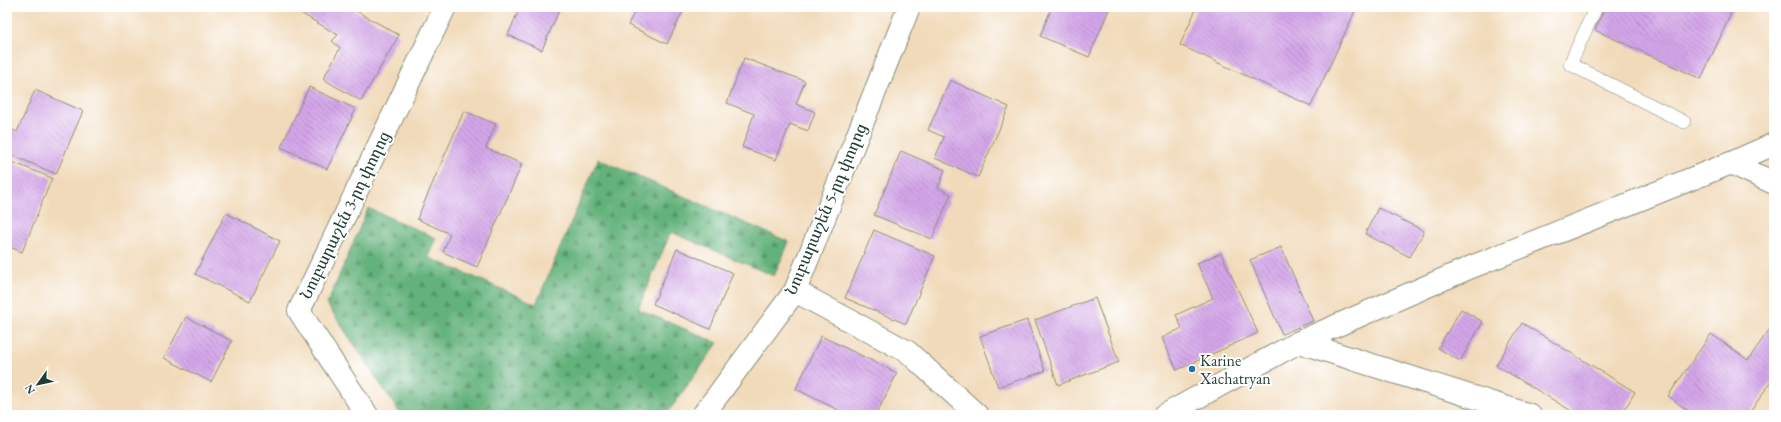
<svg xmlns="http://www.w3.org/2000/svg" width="1781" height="422" font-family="'EB Garamond','Noto Serif Armenian',serif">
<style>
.forest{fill:url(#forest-firs);stroke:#427858}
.building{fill:url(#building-back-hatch)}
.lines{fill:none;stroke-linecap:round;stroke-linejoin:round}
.lane-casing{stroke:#888c77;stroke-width:14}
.street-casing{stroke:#888c77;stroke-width:24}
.lane{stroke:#fff;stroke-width:13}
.street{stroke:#fff;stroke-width:22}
.poi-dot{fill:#1f6fb2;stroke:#fff;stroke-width:1.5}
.labels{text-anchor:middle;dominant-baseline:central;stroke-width:4;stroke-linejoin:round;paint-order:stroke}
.street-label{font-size:16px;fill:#1f3d34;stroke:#fff}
.poi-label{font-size:16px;fill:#1f3d34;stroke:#fff;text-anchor:start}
</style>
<defs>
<pattern id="forest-firs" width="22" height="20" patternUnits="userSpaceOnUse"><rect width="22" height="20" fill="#64b27c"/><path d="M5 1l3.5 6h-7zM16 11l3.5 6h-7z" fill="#529266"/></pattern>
<pattern id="building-back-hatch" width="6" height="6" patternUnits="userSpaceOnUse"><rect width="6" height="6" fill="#d4a6e9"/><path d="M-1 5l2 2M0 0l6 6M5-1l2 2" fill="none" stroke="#ab88be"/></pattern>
</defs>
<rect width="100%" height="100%" fill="#fff"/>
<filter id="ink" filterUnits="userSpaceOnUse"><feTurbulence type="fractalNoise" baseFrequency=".025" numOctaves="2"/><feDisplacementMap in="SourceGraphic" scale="8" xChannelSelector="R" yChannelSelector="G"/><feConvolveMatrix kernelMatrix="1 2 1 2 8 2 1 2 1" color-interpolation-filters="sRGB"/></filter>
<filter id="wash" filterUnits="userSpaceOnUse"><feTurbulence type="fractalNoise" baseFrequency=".012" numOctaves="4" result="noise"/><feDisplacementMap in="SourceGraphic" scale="16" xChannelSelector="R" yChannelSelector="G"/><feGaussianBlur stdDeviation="0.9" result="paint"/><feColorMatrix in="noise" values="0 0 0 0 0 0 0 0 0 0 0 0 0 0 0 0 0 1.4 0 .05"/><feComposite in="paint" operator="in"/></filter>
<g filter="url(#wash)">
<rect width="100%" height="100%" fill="#f1daba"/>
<path class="forest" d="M 598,159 L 789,242 L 774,276 L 671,232 L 638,309 L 718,343 L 666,415 L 401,415 L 327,304 L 368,208 L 436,238 L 428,257 L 536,304 Z"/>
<g id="blocks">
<path class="building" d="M 303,7 L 349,7 L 399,35 L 361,101 L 323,79 L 340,48 L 332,41 L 338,35 L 299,12 Z
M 520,7 L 560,8 L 542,50 L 508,35 Z
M 637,7 L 685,7 L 667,44 L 628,25 Z
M 1052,7 L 1110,7 L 1089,57 L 1040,36 Z
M 1197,7 L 1357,7 L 1311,106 L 1180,45 Z
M 1605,7 L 1734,7 L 1701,79 L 1595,30 Z
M 744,58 L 805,81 L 796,104 L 815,112 L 808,131 L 790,124 L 776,160 L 742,147 L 754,114 L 727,103 Z
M 950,80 L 1009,107 L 978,177 L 935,158 L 944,137 L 928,130 Z
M 309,87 L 356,109 L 327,169 L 281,147 Z
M 35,90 L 83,111 L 56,174 L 7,153 L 7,127 L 17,132 Z
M 464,111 L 496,124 L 486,148 L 522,164 L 477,267 L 443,252 L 450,234 L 417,219 Z
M 901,151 L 945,170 L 938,188 L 951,194 L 932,239 L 874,215 Z
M 7,160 L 52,178 L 22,252 L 7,246 Z
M 1378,208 L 1424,231 L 1410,257 L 1365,234 Z
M 226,213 L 280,241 L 250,301 L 195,274 Z
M 874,230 L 935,256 L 906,324 L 845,298 Z
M 1281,247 L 1313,321 L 1282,334 L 1250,260 Z
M 677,249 L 733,273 L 710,329 L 653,304 Z
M 1221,253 L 1258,333 L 1177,370 L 1162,338 L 1182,328 L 1176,315 L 1213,298 L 1197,263 Z
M 1095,298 L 1119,362 L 1058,385 L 1035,320 Z
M 1461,309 L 1483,322 L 1460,361 L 1438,348 Z
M 186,317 L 232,341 L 211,382 L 164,358 Z
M 1027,320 L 1045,371 L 998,387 L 980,336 Z
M 1522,323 L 1635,392 L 1621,415 L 1578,415 L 1496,365 Z
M 1774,323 L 1774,382 L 1772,380 L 1748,415 L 1694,415 L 1668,396 L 1711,334 L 1748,360 Z
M 821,336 L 897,373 L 876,415 L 848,415 L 796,389 Z"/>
</g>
</g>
<g filter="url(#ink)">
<use href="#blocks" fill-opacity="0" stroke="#888c77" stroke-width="1"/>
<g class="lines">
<g class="lane-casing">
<path id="lane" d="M 1596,7 L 1570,64 L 1684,122"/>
</g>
<g class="street-casing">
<path id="street" d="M 1731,163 L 1774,183
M 795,291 L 908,352 L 977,415
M 1299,342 L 1530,415
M 367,415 L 299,311 L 445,7
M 703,415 L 795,291 L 909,7
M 1165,415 L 1299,342 L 1469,268 L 1731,163 L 1774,144"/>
</g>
<use href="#lane" class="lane"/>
<use href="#street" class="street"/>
</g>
</g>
<circle class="poi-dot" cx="1192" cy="369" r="4"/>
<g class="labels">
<g class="street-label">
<text transform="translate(826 209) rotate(-67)">Նուբարաշեն 5-րդ փողոց</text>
<text transform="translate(345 215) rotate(-64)">Նուբարաշեն 3-րդ փողոց</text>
</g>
<g class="poi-label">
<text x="1200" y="360">Karine<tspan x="1200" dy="18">Xachatryan</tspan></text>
</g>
</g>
<rect width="1781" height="422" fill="none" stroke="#fff" stroke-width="24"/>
<g transform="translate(38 384) rotate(237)" stroke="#ffffff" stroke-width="3" paint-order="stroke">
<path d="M0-3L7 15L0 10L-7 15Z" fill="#1f3d34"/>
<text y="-6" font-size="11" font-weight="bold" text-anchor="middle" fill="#1f3d34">N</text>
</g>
</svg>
